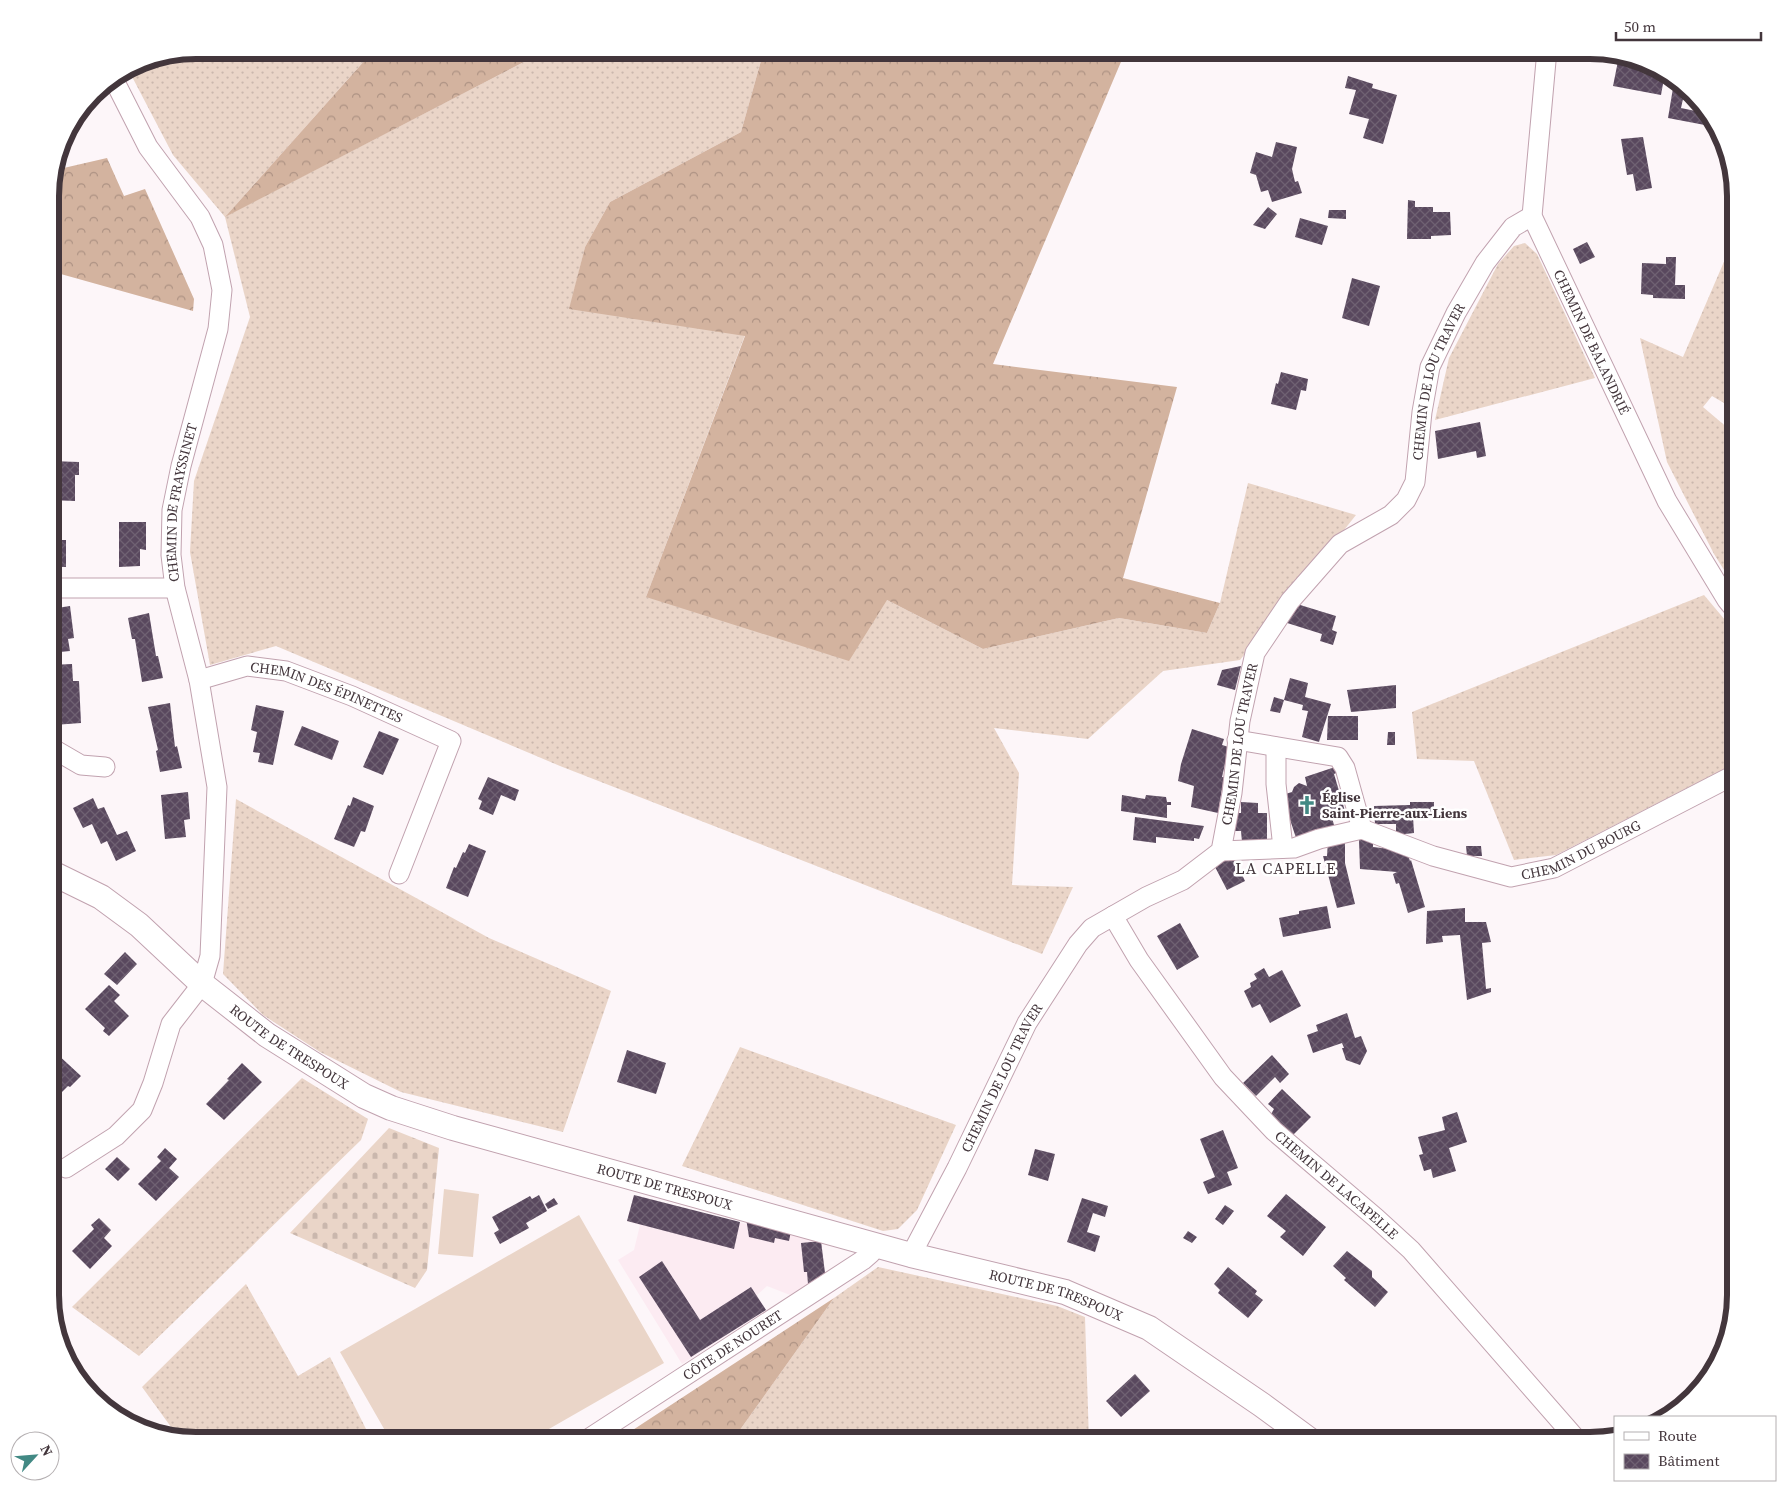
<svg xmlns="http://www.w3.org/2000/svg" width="1786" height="1491" font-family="'Source Serif 4',serif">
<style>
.built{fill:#fcebf2}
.grass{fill:url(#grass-dots)}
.forest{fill:url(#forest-crowns)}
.cemetery{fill:url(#cemetery-stones)}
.pitch{fill:#ead5c8}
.building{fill:url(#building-cross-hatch)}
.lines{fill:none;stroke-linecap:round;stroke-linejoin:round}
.minor-casing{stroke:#c1a2af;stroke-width:21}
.tertiary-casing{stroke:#c1a2af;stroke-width:26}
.minor{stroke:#fff;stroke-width:19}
.tertiary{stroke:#fff;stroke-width:24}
.labels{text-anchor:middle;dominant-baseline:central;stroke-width:5;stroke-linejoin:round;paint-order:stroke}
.street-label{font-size:14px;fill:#43363c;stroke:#fff}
.poi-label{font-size:14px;font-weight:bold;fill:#43363c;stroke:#fff;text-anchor:start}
.quarter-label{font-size:16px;letter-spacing:1px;fill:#43363c;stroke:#fff}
.rim{fill:none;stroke:#43363c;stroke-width:6}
</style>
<defs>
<pattern id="grass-dots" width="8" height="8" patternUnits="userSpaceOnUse" patternTransform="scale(1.25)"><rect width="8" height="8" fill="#ead5c8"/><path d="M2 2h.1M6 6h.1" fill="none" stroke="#cab7ad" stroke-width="1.8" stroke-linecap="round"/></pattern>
<pattern id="forest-crowns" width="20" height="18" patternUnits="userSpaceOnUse" patternTransform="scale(1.25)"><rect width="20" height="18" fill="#d3b39f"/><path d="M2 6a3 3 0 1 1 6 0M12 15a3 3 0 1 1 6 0" fill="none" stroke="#ad9283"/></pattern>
<pattern id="cemetery-stones" width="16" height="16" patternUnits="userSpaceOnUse" patternTransform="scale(1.25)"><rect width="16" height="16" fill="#ead5c8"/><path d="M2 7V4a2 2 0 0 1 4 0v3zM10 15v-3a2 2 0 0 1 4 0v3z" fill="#cab7ad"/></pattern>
<pattern id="building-cross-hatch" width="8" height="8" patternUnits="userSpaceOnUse" patternTransform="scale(1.25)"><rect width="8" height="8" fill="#59485e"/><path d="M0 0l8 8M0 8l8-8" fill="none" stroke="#6f6172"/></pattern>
</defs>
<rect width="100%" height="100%" fill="#fdf6f9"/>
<path class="built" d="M 634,1195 L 746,1224 L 746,1218 L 821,1241 L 825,1273 L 790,1295 L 767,1286 L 757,1295 L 766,1310 L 682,1364 L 618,1260 L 634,1250 L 640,1225 L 627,1221 Z"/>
<path class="grass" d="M 196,50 L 374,50 L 226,216 L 547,50 L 764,50 L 741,132 L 610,202 L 585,247 L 570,308 L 745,335 L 646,597 L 887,600 L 983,649 L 1119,618 L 1207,633 L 1220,603 L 1248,483 L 1356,515 L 1240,660 L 1163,671 L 1088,739 L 994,728 L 1019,773 L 1012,885 L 1073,887 L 1042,954 L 560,766 L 276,646 L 210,665 L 190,552 L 194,481 L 250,317 L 225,217 L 173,155 L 128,69 L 140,61 Z
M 1525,243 L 1537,254 L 1595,378 L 1435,420 L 1449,358 L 1498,264 L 1514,246 Z
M 1729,250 L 1736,253 L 1736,410 L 1712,396 L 1703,407 L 1736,435 L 1736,589 L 1714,554 L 1667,462 L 1640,338 L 1683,357 Z
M 1704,595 L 1736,633 L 1736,763 L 1556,855 L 1514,860 L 1474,761 L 1417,759 L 1412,712 Z
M 236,799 L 489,938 L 611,991 L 563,1132 L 401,1092 L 320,1052 L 263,1015 L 223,974 Z
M 740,1047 L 956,1125 L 917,1210 L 898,1229 L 883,1231 L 682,1166 Z
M 302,1078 L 368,1119 L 361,1140 L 139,1356 L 72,1307 Z
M 878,1267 L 1057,1306 L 1085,1317 L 1089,1441 L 871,1441 L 870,1436 L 864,1441 L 732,1441 L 834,1298 Z
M 246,1284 L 298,1376 L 330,1357 L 372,1441 L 196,1441 L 179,1438 L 142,1387 Z"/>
<path class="forest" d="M 374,50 L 547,50 L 225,217 Z
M 764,50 L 1126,50 L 993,364 L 1177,387 L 1123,578 L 1220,603 L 1207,633 L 1119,618 L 983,649 L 887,600 L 849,661 L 646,597 L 745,336 L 569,309 L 585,247 L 610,202 L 741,132 Z
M 107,158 L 124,196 L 145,189 L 194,299 L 193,311 L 50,271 L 50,186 L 55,170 Z
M 834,1298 L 732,1441 L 616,1441 Z"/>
<path class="cemetery" d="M 389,1128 L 439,1148 L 427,1270 L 415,1288 L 290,1233 Z"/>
<path class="pitch" d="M 444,1189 L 479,1194 L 473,1257 L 438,1254 Z
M 579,1215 L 664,1363 L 528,1441 L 391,1441 L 340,1352 Z"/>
<path class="building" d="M 1619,56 L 1646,61 L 1665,73 L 1661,95 L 1613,86 Z
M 1348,76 L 1373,84 L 1372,88 L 1397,95 L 1383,144 L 1363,138 L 1369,119 L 1349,114 L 1356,90 L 1345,88 Z
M 1673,88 L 1685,90 L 1681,108 L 1705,113 L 1711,121 L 1710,126 L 1668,118 Z
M 1643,137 L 1652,188 L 1636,191 L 1633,174 L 1627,175 L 1621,139 Z
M 1276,142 L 1297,147 L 1292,169 L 1295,182 L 1298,181 L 1302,193 L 1272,202 L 1268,190 L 1261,192 L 1256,175 L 1250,173 L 1256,152 L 1272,157 Z
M 1408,200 L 1415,201 L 1415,207 L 1433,207 L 1433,212 L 1450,212 L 1451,235 L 1431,236 L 1431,239 L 1407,239 Z
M 1268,207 L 1277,214 L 1265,229 L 1253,225 Z
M 1329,210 L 1346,210 L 1346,219 L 1328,218 Z
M 1300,218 L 1328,226 L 1322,245 L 1295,237 Z
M 1587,242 L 1595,257 L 1580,264 L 1573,249 Z
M 1666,257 L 1676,257 L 1675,285 L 1685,285 L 1685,299 L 1653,298 L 1653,295 L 1641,294 L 1642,263 L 1666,264 Z
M 1352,278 L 1380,286 L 1369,326 L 1342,318 Z
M 1281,372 L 1308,379 L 1306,391 L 1301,390 L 1296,410 L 1271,404 L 1276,383 L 1278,384 Z
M 1480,422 L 1486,456 L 1477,458 L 1476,451 L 1438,459 L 1435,431 Z
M 50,461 L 79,462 L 79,475 L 75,475 L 75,501 L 50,500 Z
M 119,522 L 146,522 L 146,550 L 140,549 L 140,566 L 119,567 Z
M 50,523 L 60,523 L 60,540 L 66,540 L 66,567 L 50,567 Z
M 1297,604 L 1336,616 L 1332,630 L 1337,632 L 1333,645 L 1320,641 L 1322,634 L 1284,622 Z
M 70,606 L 74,638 L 68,639 L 70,651 L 50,653 L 50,609 Z
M 149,613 L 156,656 L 158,656 L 163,678 L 142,682 L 135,639 L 132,639 L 128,618 Z
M 72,664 L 73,681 L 79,681 L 81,723 L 54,725 L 50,665 Z
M 1241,666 L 1235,690 L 1217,685 L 1222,670 Z
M 1290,678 L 1308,683 L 1305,697 L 1331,704 L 1319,742 L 1302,737 L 1308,711 L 1302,710 L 1303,705 L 1284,700 Z
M 1396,685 L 1396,708 L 1351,712 L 1347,690 Z
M 1274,697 L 1284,700 L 1280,713 L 1270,711 Z
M 170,703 L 175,747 L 177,746 L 182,768 L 160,772 L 156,751 L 158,750 L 148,707 Z
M 256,705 L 284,711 L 273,765 L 258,762 L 260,753 L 253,752 L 257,732 L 251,730 Z
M 1328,716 L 1358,716 L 1358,740 L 1327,740 Z
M 302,726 L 339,741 L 332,760 L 294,745 Z
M 1192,729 L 1224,739 L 1222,745 L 1229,747 L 1222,777 L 1224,777 L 1218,813 L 1191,807 L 1194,786 L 1178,781 L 1181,764 Z
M 379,731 L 399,739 L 383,775 L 363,767 Z
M 1388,732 L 1395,732 L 1395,745 L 1387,745 Z
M 1332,768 L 1337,768 L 1339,772 L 1334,774 L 1345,811 L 1331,815 L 1335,828 L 1297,841 L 1282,795 L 1292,792 L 1294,787 L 1299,783 L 1307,786 L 1305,777 Z
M 488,777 L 519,790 L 515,801 L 501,795 L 493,815 L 479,809 L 482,801 L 478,799 Z
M 188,792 L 190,819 L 184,820 L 186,837 L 165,839 L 161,795 Z
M 1122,795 L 1145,799 L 1146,795 L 1166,797 L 1167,802 L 1171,802 L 1171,805 L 1167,805 L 1167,818 L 1121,811 Z
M 353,797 L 374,806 L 365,832 L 361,831 L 354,847 L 334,839 L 348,805 L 350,806 Z
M 93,798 L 98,809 L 104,807 L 117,835 L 127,831 L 136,851 L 116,861 L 107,841 L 101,844 L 92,824 L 83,828 L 73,808 Z
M 1241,802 L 1258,803 L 1258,813 L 1267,813 L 1267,843 L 1242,842 L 1241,831 L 1233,831 L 1233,813 L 1241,813 Z
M 1410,802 L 1434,802 L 1434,815 L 1413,816 L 1414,833 L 1396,835 L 1396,824 L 1375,824 L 1374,806 L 1410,805 Z
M 1135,817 L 1204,826 L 1199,839 L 1194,838 L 1194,841 L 1156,837 L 1156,843 L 1133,840 Z
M 1345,839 L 1345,863 L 1355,904 L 1337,908 L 1323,856 L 1327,856 L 1328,841 Z
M 1359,840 L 1373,840 L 1373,847 L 1399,850 L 1408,855 L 1410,861 L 1411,860 L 1425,907 L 1408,913 L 1399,883 L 1396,884 L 1393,874 L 1397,872 L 1360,869 Z
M 469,844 L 486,851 L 468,897 L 446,888 L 454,867 L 456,868 L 463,852 L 465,853 Z
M 1466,846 L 1481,846 L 1482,856 L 1467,856 Z
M 1233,856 L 1245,881 L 1227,890 L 1214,865 Z
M 1327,906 L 1331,928 L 1283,937 L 1279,918 L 1299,914 L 1299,911 Z
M 1465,908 L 1465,922 L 1486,922 L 1491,942 L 1482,943 L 1486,989 L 1491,988 L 1491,992 L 1467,1000 L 1460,935 L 1442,936 L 1443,942 L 1426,944 L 1427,911 Z
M 1180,923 L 1199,957 L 1177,970 L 1157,936 Z
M 125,952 L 137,964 L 117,985 L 104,974 Z
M 1264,968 L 1269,977 L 1282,970 L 1301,1006 L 1270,1023 L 1260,1004 L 1252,1008 L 1244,991 L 1251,987 L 1250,983 L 1257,979 L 1254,974 Z
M 109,985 L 120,995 L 114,1001 L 129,1016 L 109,1036 L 103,1031 L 105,1028 L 85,1009 Z
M 1347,1013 L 1355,1038 L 1361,1036 L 1367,1051 L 1360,1065 L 1346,1060 L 1342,1048 L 1344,1048 L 1342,1043 L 1313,1053 L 1307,1035 L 1318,1031 L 1316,1025 Z
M 627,1050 L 666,1063 L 656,1094 L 617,1082 Z
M 55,1052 L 81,1076 L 70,1087 L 68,1086 L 50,1104 L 50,1058 Z
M 1272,1055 L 1289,1074 L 1280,1083 L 1275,1077 L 1256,1096 L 1243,1083 Z
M 242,1063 L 262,1082 L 224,1120 L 206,1104 L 229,1080 L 227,1079 Z
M 1282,1089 L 1311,1117 L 1293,1135 L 1271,1114 L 1274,1109 L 1268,1104 Z
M 1457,1112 L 1467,1142 L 1449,1148 L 1456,1171 L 1433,1178 L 1431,1169 L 1424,1171 L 1419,1155 L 1423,1154 L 1418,1137 L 1445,1130 L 1442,1117 Z
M 1223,1130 L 1238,1168 L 1227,1172 L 1232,1185 L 1208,1194 L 1203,1182 L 1215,1177 L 1200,1139 Z
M 165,1148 L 177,1159 L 169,1168 L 179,1177 L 156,1201 L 138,1184 L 161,1161 L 157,1157 Z
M 1035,1149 L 1055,1154 L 1048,1181 L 1028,1175 Z
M 117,1157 L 130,1169 L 118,1181 L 105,1169 Z
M 1286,1194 L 1326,1227 L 1303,1256 L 1280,1237 L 1286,1231 L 1267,1216 Z
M 539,1195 L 547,1211 L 526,1223 L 529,1228 L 500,1244 L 494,1233 L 499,1230 L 492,1217 L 530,1196 L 532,1199 Z
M 634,1195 L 740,1222 L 734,1249 L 627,1221 Z
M 554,1198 L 558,1204 L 548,1209 L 545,1204 Z
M 1082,1198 L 1108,1206 L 1105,1217 L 1093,1213 L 1087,1232 L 1100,1236 L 1095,1252 L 1067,1242 Z
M 1225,1205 L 1234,1211 L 1223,1225 L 1215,1219 Z
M 99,1218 L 111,1230 L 104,1238 L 112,1246 L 90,1269 L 72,1251 L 94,1229 L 91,1225 Z
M 746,1218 L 791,1231 L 789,1241 L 775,1238 L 774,1243 L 749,1237 Z
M 1188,1231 L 1197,1237 L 1192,1243 L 1183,1238 Z
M 821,1241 L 825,1273 L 808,1284 L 807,1272 L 804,1272 L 801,1243 Z
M 1347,1251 L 1372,1271 L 1372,1277 L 1388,1292 L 1375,1307 L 1344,1280 L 1346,1278 L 1333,1266 Z
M 662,1261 L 700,1320 L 751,1287 L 766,1310 L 691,1357 L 639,1277 Z
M 1228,1267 L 1257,1291 L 1255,1294 L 1263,1300 L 1248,1318 L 1218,1293 L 1220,1290 L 1214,1284 Z
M 1135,1374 L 1150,1391 L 1121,1417 L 1106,1401 Z
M 1135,1435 L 1156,1440 L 1156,1441 L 1134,1441 Z"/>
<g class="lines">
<g class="minor-casing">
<g id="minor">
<path id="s1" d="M 1547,50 L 1532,216 L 1667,501 L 1727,600 L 1736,611"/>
<path d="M 50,588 L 175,588"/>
<path id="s2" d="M 199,680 L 247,666 L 286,671 L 352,696 L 451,741 L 399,874"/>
<path d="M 50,747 L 81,765 L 105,767"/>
<path d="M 1276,747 L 1276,784 L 1283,848"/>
<path id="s3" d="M 1362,829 L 1433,856 L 1511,877 L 1554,868 L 1736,774"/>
<path d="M 1221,851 L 1294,848 L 1319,839 L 1362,829 L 1345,768 L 1338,757 L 1237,740"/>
<path id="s4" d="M 1113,916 L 1139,960 L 1223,1077 L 1274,1131 L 1376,1218 L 1411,1250 L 1578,1441"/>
<path id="s5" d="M 66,1168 L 116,1136 L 142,1110 L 153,1083 L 171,1024 L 202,984 L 210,956 L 217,787 L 199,680 L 175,588 L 171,555 L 172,510 L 181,466 L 218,329 L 222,290 L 213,245 L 200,217 L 148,147 L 113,78"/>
<path id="s6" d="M 911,1255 L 957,1168 L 1027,1023 L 1078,944 L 1092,928 L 1146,897 L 1183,880 L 1221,851 L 1232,793 L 1240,721 L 1255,653 L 1290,601 L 1340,544 L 1391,515 L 1406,500 L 1415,482 L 1422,412 L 1430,367 L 1456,313 L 1485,263 L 1513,227 L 1532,216"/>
<path id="s7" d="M 585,1441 L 863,1260 L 871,1253 L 875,1245"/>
</g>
</g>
<g class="tertiary-casing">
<g id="tertiary">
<path id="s8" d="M 50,872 L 101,897 L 139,925 L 202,984 L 267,1035 L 364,1096 L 391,1108 L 453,1128 L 911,1255 L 1065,1292 L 1149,1328 L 1262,1405 L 1311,1441"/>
</g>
</g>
<use href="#minor" class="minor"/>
<use href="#tertiary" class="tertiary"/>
</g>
<defs>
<g id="church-bare" transform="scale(1.5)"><path d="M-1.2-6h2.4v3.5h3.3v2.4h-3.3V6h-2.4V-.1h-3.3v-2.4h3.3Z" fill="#428984" stroke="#fff" stroke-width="2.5" paint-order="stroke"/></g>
</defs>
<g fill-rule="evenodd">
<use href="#church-bare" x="1307" y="805"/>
</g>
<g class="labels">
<g class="street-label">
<text stroke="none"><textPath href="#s1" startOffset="306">CHEMIN DE BALANDRIÉ</textPath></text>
<text stroke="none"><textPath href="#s6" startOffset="1069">CHEMIN DE LOU TRAVER</textPath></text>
<text stroke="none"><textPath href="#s5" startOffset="726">CHEMIN DE FRAYSSINET</textPath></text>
<text stroke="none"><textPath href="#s2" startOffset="134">CHEMIN DES ÉPINETTES</textPath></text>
<text stroke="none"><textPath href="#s6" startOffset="634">CHEMIN DE LOU TRAVER</textPath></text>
<text stroke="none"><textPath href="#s3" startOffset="232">CHEMIN DU BOURG</textPath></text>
<text stroke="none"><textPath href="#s8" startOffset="298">ROUTE DE TRESPOUX</textPath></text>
<text stroke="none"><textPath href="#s6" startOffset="199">CHEMIN DE LOU TRAVER</textPath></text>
<text stroke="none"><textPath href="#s4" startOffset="352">CHEMIN DE LACAPELLE</textPath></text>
<text stroke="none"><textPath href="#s8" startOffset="702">ROUTE DE TRESPOUX</textPath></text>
<text stroke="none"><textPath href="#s8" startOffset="1108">ROUTE DE TRESPOUX</textPath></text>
<text stroke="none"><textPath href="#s7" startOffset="176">CÔTE DE NOURET</textPath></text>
</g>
<g class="poi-label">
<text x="1322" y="797">Église<tspan x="1322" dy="16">Saint-Pierre-aux-Liens</tspan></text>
</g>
<g class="quarter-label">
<text x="1286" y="868">LA CAPELLE</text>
</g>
</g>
<path d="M0 0H1786V1491H0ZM196 59H1590A137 137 0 0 1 1727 196V1295A137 137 0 0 1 1590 1432H196A137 137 0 0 1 59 1295V196A137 137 0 0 1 196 59Z" fill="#fff" fill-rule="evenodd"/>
<path class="rim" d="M196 59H1590A137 137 0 0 1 1727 196V1295A137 137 0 0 1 1590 1432H196A137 137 0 0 1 59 1295V196A137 137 0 0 1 196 59Z"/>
<rect x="1614" y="1416" width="162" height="65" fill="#ffffff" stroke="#b4afb1"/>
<rect x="1624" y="1432" width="25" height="8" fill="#ffffff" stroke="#b4afb1"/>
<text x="1658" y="1441" font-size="15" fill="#43363c">Route</text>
<rect x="1624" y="1454" width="25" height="15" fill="url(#building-cross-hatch)" stroke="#b4afb1"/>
<text x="1658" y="1466" font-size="15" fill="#43363c">Bâtiment</text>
<g transform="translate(35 1456) rotate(64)"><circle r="24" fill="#ffffff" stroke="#b4afb1"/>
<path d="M0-4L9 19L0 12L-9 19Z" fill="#428984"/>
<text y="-8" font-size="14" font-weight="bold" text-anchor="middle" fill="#43363c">N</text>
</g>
<path d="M1616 32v8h145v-8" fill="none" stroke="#43363c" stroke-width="2.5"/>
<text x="1624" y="32" font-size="15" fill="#43363c" stroke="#ffffff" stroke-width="4" paint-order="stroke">50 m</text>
</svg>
